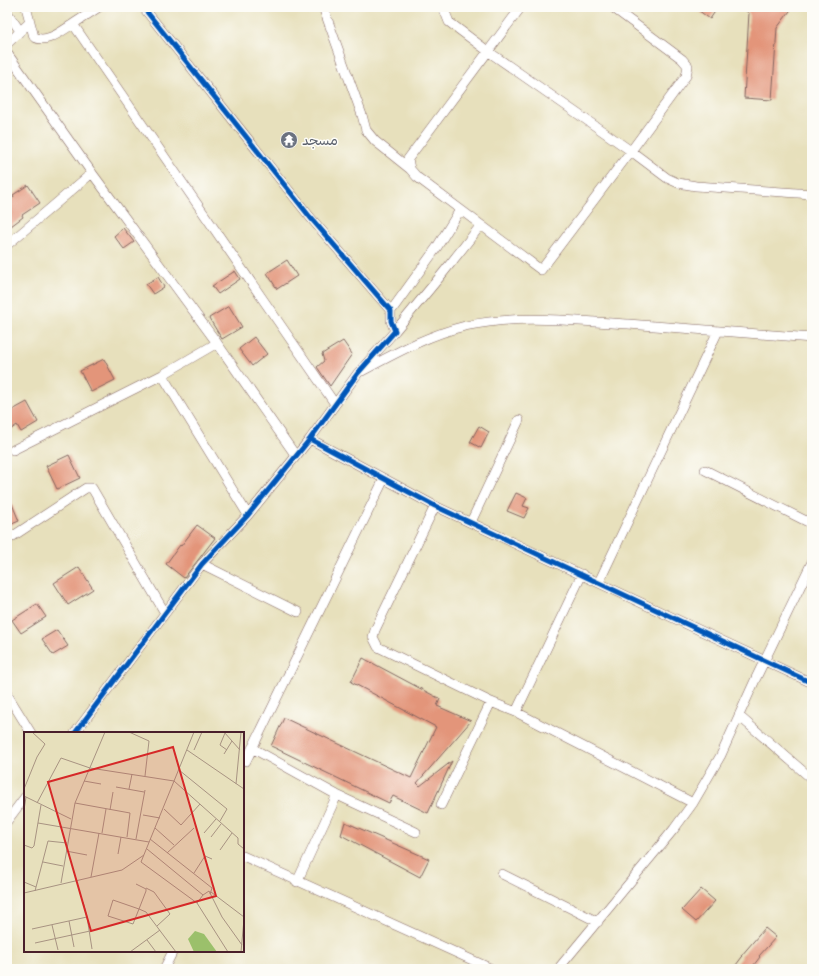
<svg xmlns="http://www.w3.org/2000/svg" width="819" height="976" font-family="Pangolin,'Playpen Sans Arabic',sans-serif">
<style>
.building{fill:#e3957a}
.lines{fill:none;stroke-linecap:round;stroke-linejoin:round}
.minor-casing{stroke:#81635e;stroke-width:10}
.minor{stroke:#fff;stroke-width:9}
.cycleway-casing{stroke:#fdfcf7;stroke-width:8}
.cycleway{stroke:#0057b8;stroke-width:5}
.labels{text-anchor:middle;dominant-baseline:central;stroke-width:3;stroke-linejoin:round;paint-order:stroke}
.worship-label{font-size:14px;fill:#5b616d;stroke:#fdfcf7;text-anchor:start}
.inset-road{fill:none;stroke:#a89382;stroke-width:1}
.view{fill:#d62828;fill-opacity:0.15;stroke:#d62828;stroke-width:2}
.inset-edge{fill:none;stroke:#4a1f2b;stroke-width:2}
</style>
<rect width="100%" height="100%" fill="#fdfcf7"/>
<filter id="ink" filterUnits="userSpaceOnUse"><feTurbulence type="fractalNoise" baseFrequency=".025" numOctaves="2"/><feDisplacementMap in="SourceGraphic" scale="8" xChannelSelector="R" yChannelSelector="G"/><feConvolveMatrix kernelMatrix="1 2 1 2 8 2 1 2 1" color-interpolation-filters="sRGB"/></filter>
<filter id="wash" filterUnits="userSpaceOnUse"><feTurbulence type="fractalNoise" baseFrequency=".012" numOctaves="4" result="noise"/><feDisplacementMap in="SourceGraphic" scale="16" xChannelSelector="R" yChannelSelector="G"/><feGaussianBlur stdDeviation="0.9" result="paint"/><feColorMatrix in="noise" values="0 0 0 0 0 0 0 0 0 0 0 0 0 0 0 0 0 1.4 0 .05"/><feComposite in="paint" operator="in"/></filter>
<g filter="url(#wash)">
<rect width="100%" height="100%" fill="#e7e0bc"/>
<g id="blocks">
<path class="building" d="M 694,7 L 718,7 L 710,19 Z
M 740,7 L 793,7 L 777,28 L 772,100 L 744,98 L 749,13 Z
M 28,185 L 40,203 L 22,215 L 23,217 L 7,229 L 7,202 L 14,197 L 13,195 Z
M 123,228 L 134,242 L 124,249 L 114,236 Z
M 287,260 L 297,276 L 277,289 L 267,273 Z
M 235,271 L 240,279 L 218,294 L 212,286 Z
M 158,277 L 164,287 L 153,294 L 146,284 Z
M 229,306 L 242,327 L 222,339 L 209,318 Z
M 254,337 L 267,354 L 252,366 L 239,349 Z
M 343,341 L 352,354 L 330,386 L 317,367 L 324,361 L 322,354 Z
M 104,359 L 115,380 L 91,392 L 80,371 Z
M 27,402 L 38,422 L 21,432 L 17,425 L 7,432 L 7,413 Z
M 479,426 L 489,432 L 481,448 L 470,442 Z
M 69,455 L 80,478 L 57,489 L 46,466 Z
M 7,492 L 19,521 L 7,526 Z
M 516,493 L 527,498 L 523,506 L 529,508 L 524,518 L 507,511 Z
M 197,525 L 215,538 L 184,578 L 166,564 L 180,545 L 181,546 Z
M 79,567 L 93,589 L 68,605 L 54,583 Z
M 37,604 L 46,617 L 21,633 L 12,620 Z
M 57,630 L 68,646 L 53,655 L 42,639 Z
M 363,658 L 440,699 L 437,706 L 471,721 L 417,783 L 420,786 L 452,761 L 428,813 L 393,796 L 389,803 L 271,746 L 284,718 L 411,778 L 436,727 L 351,682 Z
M 345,822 L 429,859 L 420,877 L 341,835 Z
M 701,889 L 715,901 L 696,922 L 682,910 Z
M 765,928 L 776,937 L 759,956 L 760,957 L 753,966 L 752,965 L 749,969 L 733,969 L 742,957 L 741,956 Z"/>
</g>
</g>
<g filter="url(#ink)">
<use href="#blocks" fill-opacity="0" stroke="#81635e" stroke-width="1"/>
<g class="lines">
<g class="minor-casing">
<path id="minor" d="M 26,7 L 34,37 C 47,44 63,30 73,24
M 99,7 L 73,24 L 335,404
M 143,7 L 310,217 L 391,311
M 323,7 L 362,115 L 366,130 L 375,141 L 410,169
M 443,7 L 449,22 L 489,52 L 631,151 L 686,76 L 688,66 L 682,59 L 612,7
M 521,7 L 408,159 L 410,169 L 417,177 L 541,270 L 631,151 L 667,178 L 678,183 L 696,186 L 812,194
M 7,12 L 20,31
M 7,44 L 30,22
M 7,53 L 92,173 L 217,343 L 296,456
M 7,245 L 92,173
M 395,331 L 443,273 L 481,225
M 362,371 C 396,353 428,335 465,326 C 519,314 573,321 628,324 C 689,329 751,333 812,338
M 162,375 L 248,515
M 310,439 L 435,506 L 812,683
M 13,450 L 162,375 L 217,343
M 705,470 L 812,524
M 435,506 L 375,630 L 373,637 L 378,647 L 491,702 L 516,712 L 693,803
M 471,522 L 519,420
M 7,540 L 86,488 L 92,488 L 165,613
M 202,564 L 298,612
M 599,582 L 718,331
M 7,694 L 31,733
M 516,712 L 582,574
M 739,716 L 812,779
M 75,733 L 202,564 L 248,515 L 310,439 L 358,373 L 395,331 L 391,321 L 391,311 L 437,247 L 460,210
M 252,748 L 337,795 L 416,832
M 246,761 L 384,479
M 441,805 L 491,702
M 7,821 L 25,797
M 243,856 L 492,969
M 502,874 L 598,922
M 297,882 L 337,795
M 164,969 L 173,951
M 558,969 L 674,829 L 693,803 L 721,755 L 756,678 L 812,562"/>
</g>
<use href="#minor" class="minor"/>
<g class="cycleway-casing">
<path id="cycleway" d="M 310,439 L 435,506 L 812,683
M 75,733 L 202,564 L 248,515 L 310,439 L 358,373 L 395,331 L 391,321 L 391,311 L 310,217 L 143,7"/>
</g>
<use href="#cycleway" class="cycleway"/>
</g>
</g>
<defs>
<g id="temple-disc" transform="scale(0.9)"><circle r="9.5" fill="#6b7280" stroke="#fdfcf7"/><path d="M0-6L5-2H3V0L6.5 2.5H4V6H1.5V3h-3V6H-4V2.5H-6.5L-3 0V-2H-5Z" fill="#fff"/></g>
</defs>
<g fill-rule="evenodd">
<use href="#temple-disc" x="289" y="140"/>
</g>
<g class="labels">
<g class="worship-label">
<text x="302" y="140">مسجد</text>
</g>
</g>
<g transform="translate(24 732)">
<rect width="220" height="220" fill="#e7e0bc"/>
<path d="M 171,199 L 180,202 L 193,220 L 170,220 L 164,207 Z" fill="#9bc06b"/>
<path class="inset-road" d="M 105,0 L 125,9 L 121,44M 170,0 L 117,130 L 173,171 L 204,220M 200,0 L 216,18M 201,1 L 196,13 L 203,18M 163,18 L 220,57M 170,18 L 178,0M 200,22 L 208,9M 155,38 L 203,77 L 196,89M 60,49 L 77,52M 212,52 L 217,0M 92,55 L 120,60M 0,57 L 13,25 L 21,12 L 8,0M 105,57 L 108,42M 0,64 L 47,87M 13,71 L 37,26 L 66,36 L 150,49 L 214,106 L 214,112 L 220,117M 51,71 L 106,81 L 103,105M 140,77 L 157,93 L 176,72M 0,78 L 2,65M 86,78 L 89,60M 119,83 L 136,86M 14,91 L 125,110M 131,96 L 150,113M 78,101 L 82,77M 180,101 L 192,87M 187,105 L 197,92M 112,107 L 121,58M 126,107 L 188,156 L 186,162M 0,113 L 8,116 L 10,114 L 17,73M 123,117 L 179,163 L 173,171M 196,118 L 208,101M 42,119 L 63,123M 143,121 L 170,96M 94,122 L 97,105M 19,130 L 39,134M 170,141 L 181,124 L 188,127M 67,145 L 75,101M 0,150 L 12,155M 37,151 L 51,71 L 81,0M 112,152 L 122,157 L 122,159 L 115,177 L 109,192 L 84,184 L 89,168 L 115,177 L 122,180 L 152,220M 122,156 L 130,160 L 146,182 L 133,194M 11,159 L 24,109 L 43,111M 187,160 L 220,185M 0,161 L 98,138 L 120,123M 179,163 L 185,159 L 198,185 L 218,213M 59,170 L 63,185M 45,189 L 50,215M 28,193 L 34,218M 8,197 L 63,185 L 68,217M 123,208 L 132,220M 11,211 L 66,199M 106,220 L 136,198M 217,220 L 220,187"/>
<path class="view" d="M 149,15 L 192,164 L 67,199 L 24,50 Z"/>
<rect width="220" height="220" class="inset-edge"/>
</g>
<rect width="819" height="976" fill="none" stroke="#fdfcf7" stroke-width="24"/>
</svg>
